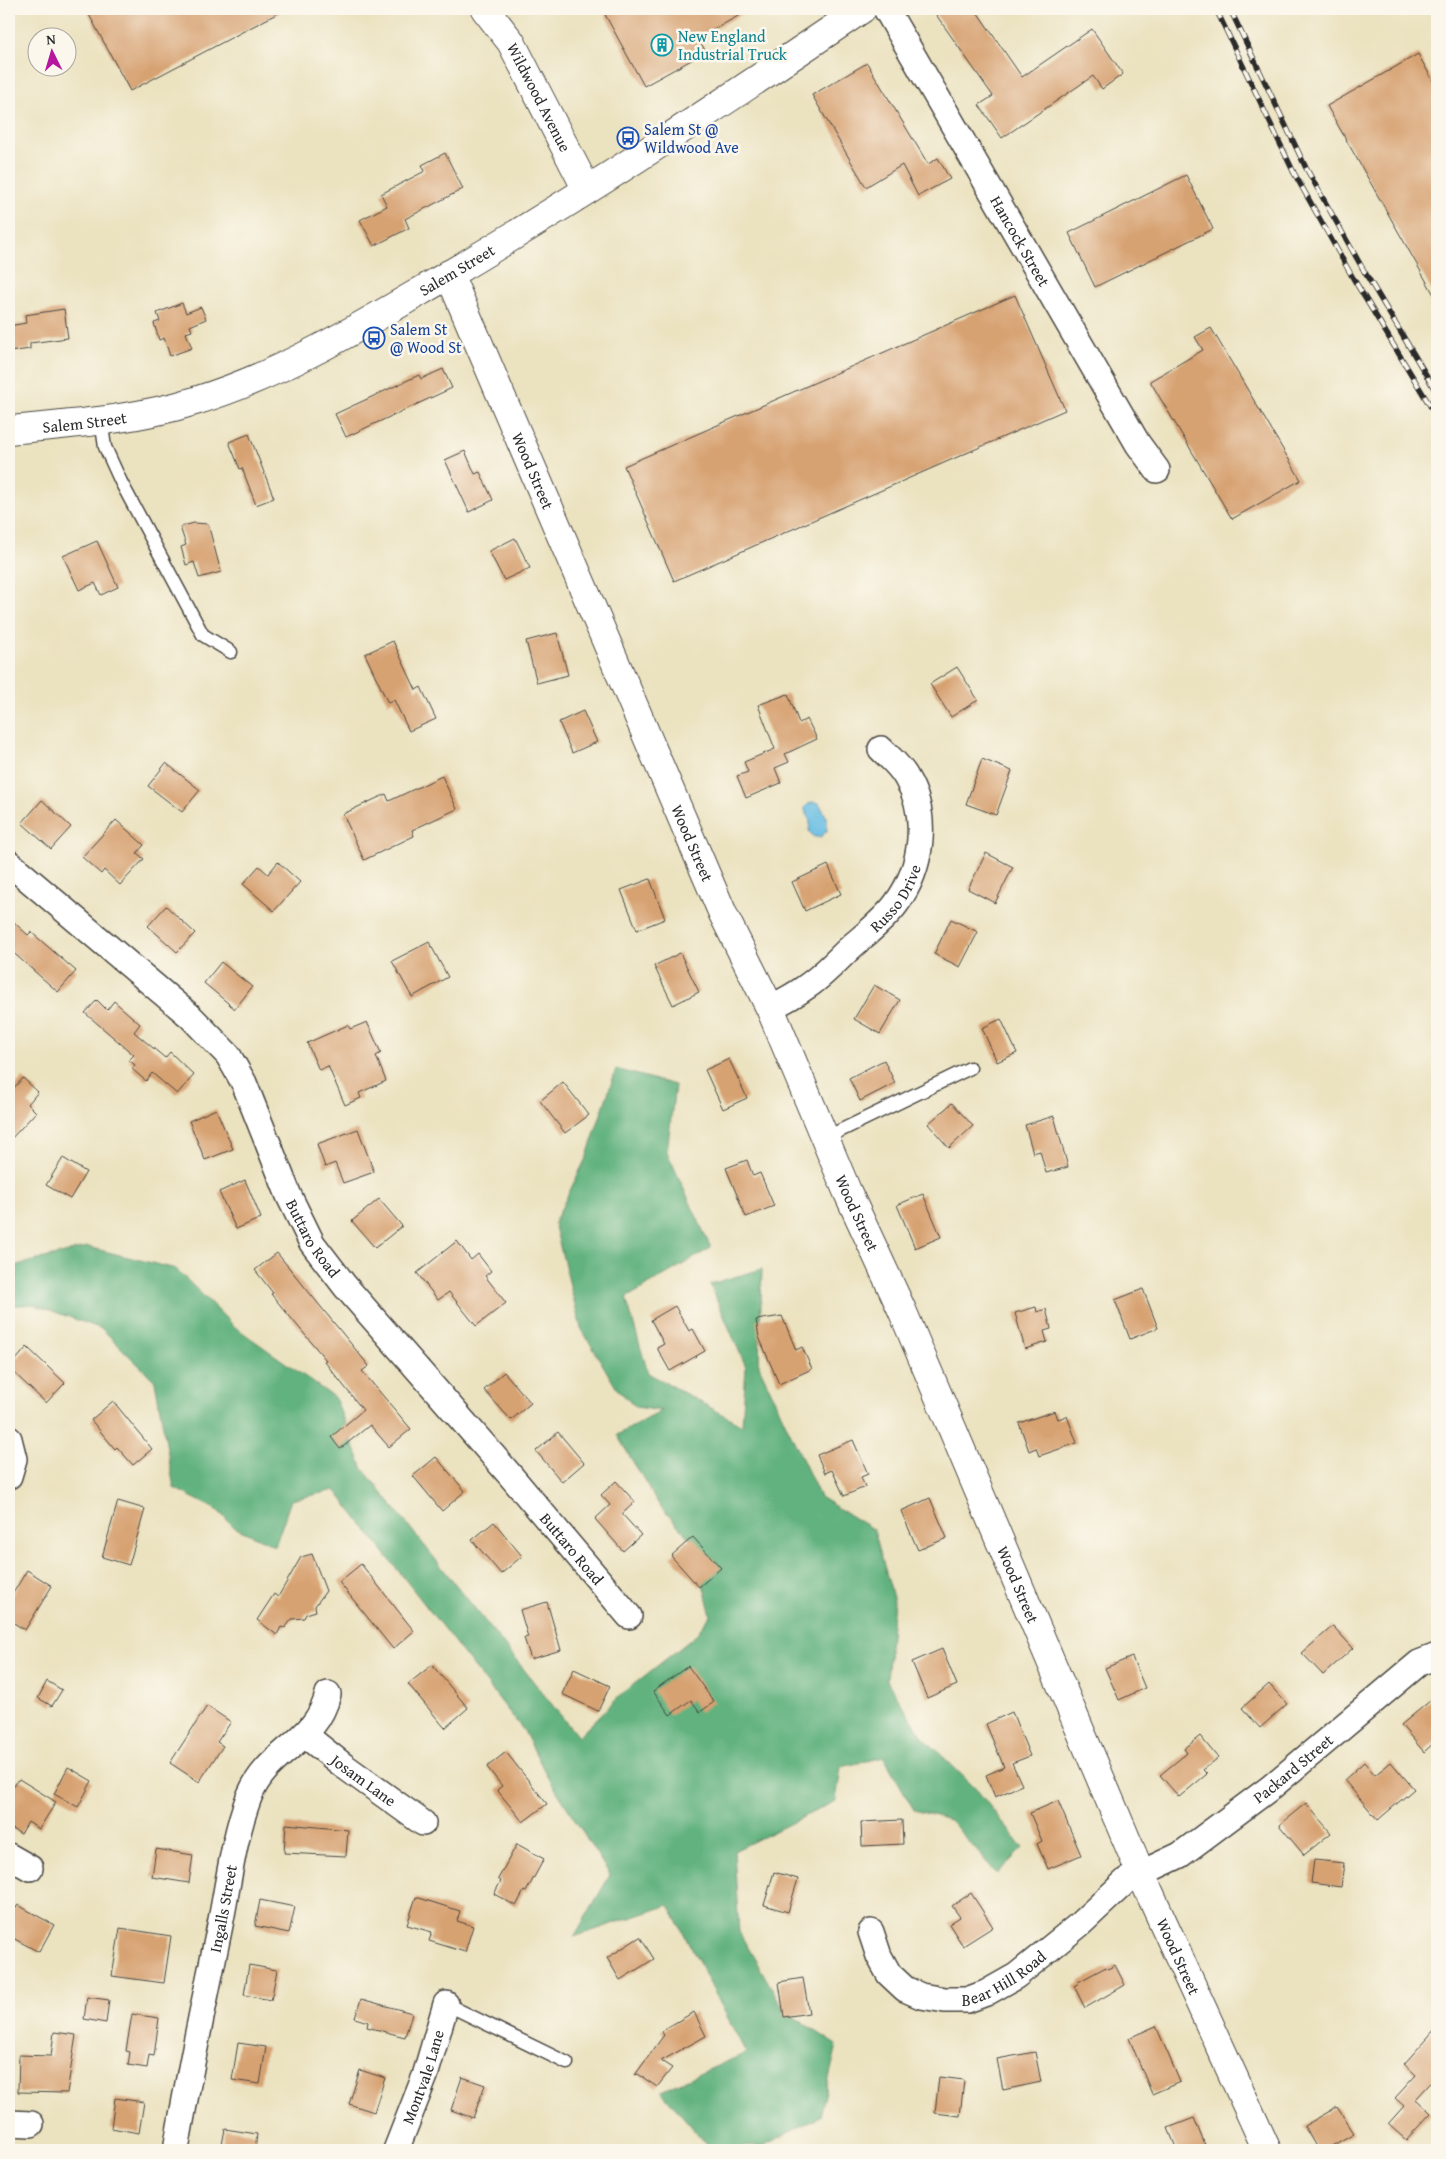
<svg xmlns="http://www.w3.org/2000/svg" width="1446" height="2159" font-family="'Gentium Book Plus',serif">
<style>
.forest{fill:#62b27f;stroke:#466e55}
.water{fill:#67bee4;stroke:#497488}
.building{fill:#d7a272}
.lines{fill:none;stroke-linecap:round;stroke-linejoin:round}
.service-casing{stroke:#484641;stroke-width:15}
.minor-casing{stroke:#484641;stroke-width:28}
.tertiary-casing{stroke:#484641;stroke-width:30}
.service{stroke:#fff;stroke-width:12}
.minor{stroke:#fff;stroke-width:25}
.tertiary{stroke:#fff;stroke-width:28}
.rail-casing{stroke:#2b2b2b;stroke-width:5.5}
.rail{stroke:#fbf7ec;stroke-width:4;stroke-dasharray:11;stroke-linecap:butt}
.labels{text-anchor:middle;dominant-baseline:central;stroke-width:5;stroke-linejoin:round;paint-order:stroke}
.culture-label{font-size:16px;fill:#0d838f;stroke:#fbf7ec;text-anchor:start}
.street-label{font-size:16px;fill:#2b2b2b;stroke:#fbf7ec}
.transit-label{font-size:16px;fill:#164399;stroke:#fbf7ec;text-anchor:start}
</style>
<rect width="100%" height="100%" fill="#fbf7ec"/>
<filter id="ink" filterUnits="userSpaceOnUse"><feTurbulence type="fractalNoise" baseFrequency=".02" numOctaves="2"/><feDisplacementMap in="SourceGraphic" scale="10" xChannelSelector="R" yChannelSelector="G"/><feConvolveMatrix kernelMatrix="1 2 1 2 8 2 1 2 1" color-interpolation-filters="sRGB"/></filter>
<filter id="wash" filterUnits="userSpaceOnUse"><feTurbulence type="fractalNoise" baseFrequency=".0096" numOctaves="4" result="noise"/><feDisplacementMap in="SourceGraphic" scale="20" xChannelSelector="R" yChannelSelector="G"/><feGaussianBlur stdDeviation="1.12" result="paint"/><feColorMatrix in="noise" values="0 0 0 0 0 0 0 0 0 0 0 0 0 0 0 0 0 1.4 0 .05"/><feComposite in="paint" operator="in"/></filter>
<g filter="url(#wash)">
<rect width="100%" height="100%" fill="#ebe2c0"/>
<path class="forest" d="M 616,1069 L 675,1085 L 667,1152 L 711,1248 L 626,1298 L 648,1373 L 742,1425 L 746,1367 L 710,1284 L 762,1269 L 759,1366 L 820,1497 L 874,1530 L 894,1601 L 887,1681 L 923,1737 L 977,1790 L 1023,1848 L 997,1874 L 950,1820 L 914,1810 L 884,1757 L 841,1767 L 836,1801 L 734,1851 L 739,1932 L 785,2011 L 837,2045 L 820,2116 L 761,2147 L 708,2146 L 661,2091 L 746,2053 L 669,1905 L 574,1937 L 610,1875 L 546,1774 L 524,1731 L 335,1490 L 291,1500 L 275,1546 L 234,1527 L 217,1510 L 174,1488 L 155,1381 L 102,1329 L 33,1304 L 9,1306 L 9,1267 L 88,1247 L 176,1269 L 235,1327 L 335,1398 L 363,1469 L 578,1737 L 624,1692 L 694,1637 L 711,1615 L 692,1541 L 659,1505 L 617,1435 L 662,1411 L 636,1407 L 617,1389 L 581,1328 L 554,1223 L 587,1156 Z"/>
<path class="water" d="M 813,802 L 819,803 L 826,816 L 827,831 L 820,837 L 814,837 L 809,831 C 809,828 810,826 810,823 C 810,814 797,808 813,802 Z"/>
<g id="blocks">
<path class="building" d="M 86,9 L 286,9 L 130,91 Z
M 602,9 L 751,9 L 698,38 L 706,52 L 644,86 Z
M 932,9 L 975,9 L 1022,77 L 1092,29 L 1123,74 L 1102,89 L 1093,76 L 1002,138 L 979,105 L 993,96 Z
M 1418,54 L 1437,88 L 1437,300 L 1327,106 Z
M 867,63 L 928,164 L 938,158 L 950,179 L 918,196 L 902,165 L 866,187 L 812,95 Z
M 445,153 L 463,189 L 405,219 L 409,228 L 374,246 L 360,220 L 387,206 L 381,194 L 425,171 L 422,165 Z
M 1186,175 L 1213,229 L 1095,287 L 1069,233 Z
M 1015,295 L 1065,410 L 674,581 L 624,466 Z
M 182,303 L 186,313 L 201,307 L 206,319 L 190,326 L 192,331 L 186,333 L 192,348 L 170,356 L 164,338 L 159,340 L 154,323 L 160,321 L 157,313 Z
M 64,309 L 68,338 L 30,343 L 30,349 L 9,352 L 9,326 L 26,323 L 25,315 Z
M 1211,328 L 1301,480 L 1232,519 L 1150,381 L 1203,350 L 1195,337 Z
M 443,369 L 452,388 L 346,437 L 335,414 L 419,375 L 421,379 Z
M 249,434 L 274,498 L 256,505 L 242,468 L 240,469 L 229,442 Z
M 465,451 L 475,474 L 480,472 L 493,500 L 469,512 L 445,460 Z
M 194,523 L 208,524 L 221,572 L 199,578 L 194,562 L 186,565 L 181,547 L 186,545 L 180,527 Z
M 515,538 L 530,568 L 504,580 L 489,551 Z
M 97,541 L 118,587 L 101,595 L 95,583 L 79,590 L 63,556 Z
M 557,633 L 568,675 L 537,683 L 526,641 Z
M 393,641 L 416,690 L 421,687 L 436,719 L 409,731 L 394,700 L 388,703 L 365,654 Z
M 957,667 L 978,700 L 951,717 L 930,684 Z
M 788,694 L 799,723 L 807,719 L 817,739 L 785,754 L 789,762 L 775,768 L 781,783 L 746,798 L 737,776 L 748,772 L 744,762 L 775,749 L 758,705 Z
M 583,711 L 597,742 L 572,753 L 559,722 Z
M 982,759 L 1012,771 L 996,815 L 966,804 Z
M 166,763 L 200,790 L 182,812 L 148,786 Z
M 442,776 L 457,809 L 412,830 L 414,836 L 364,860 L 343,814 L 386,794 L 389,801 Z
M 42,800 L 71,827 L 51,849 L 22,823 Z
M 116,820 L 144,845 L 137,853 L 144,859 L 120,885 L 104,870 L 101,874 L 82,857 Z
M 986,853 L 1013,867 L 995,903 L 968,889 Z
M 278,862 L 300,882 L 274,911 L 243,884 L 259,866 L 268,874 Z
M 828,865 L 841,894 L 805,911 L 792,882 Z
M 650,879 L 665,919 L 637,930 L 621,890 Z
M 166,906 L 195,933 L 177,952 L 148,926 Z
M 9,918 L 28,935 L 31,932 L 76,971 L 58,992 L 9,949 Z
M 951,919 L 978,932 L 960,967 L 934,954 Z
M 429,942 L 448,977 L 412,997 L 392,961 Z
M 680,953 L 699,992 L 673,1005 L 654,966 Z
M 221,962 L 252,987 L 235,1009 L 204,983 Z
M 874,985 L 900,1000 L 880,1034 L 854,1019 Z
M 97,1000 L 107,1010 L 114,1001 L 140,1024 L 134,1032 L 165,1058 L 170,1052 L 194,1075 L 177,1094 L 152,1073 L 146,1081 L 132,1069 L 135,1065 L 129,1060 L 134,1055 L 85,1013 Z
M 1001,1019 L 1017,1053 L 997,1062 L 982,1028 Z
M 367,1022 L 381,1053 L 376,1056 L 386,1081 L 359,1093 L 361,1098 L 345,1105 L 328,1066 L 319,1070 L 307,1043 L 348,1025 L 350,1029 Z
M 729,1059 L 747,1098 L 723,1109 L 705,1070 Z
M 884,1060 L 895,1083 L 860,1101 L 849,1078 Z
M 23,1078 L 38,1092 L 28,1104 L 36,1112 L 9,1141 L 9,1087 L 12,1090 Z
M 563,1082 L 589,1115 L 565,1133 L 540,1101 Z
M 952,1103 L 973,1126 L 949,1148 L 928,1124 Z
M 216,1109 L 233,1149 L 205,1160 L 189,1121 Z
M 1054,1116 L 1068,1167 L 1046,1173 L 1040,1151 L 1033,1153 L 1025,1125 Z
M 358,1129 L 374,1172 L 343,1183 L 335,1163 L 325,1167 L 317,1144 Z
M 63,1158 L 86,1172 L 70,1199 L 46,1185 Z
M 747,1160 L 753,1176 L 760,1173 L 774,1206 L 746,1217 L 726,1168 Z
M 245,1180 L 261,1218 L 236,1229 L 219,1192 Z
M 923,1194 L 941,1237 L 915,1248 L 897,1205 Z
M 379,1199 L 402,1226 L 375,1248 L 352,1221 Z
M 457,1241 L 471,1260 L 478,1254 L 491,1271 L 485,1276 L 506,1303 L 476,1326 L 449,1292 L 438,1300 L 417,1273 Z
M 277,1253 L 369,1366 L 362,1371 L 411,1429 L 389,1447 L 370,1425 L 340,1449 L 331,1437 L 363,1410 L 324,1361 L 326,1360 L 271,1294 L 273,1293 L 255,1270 Z
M 1143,1289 L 1158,1328 L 1130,1339 L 1115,1300 Z
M 675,1306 L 689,1331 L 693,1329 L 705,1351 L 670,1371 L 657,1348 L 664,1344 L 651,1320 Z
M 1036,1307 L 1037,1312 L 1046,1309 L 1051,1329 L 1044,1331 L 1047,1342 L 1025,1349 L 1015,1313 Z
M 782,1316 L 796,1350 L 802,1347 L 812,1369 L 779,1384 L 759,1337 L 756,1320 Z
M 27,1347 L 65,1383 L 46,1403 L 9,1368 Z
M 504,1372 L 531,1403 L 511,1420 L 484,1390 Z
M 113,1401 L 152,1449 L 133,1465 L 117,1447 L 115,1449 L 91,1420 Z
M 1055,1411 L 1058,1419 L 1067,1416 L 1077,1443 L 1039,1456 L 1036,1448 L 1029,1451 L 1019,1423 Z
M 558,1432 L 584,1463 L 562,1482 L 536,1451 Z
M 853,1440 L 868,1474 L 861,1477 L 865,1487 L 844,1496 L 832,1470 L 825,1473 L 817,1455 Z
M 436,1457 L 465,1491 L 442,1511 L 413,1476 Z
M 616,1481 L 635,1502 L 622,1514 L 641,1535 L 623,1551 L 595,1519 L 610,1505 L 601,1495 Z
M 930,1498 L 947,1538 L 918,1550 L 901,1511 Z
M 118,1501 L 145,1509 L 129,1565 L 102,1557 Z
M 494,1522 L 522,1556 L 501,1574 L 472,1540 Z
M 693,1537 L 721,1568 L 699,1587 L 671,1556 Z
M 312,1554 L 326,1591 L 315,1606 L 316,1611 L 306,1614 L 304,1618 L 292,1619 L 285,1628 L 281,1627 L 277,1635 L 257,1620 L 274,1594 L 278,1597 L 301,1557 Z
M 361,1564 L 414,1631 L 393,1649 L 339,1582 Z
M 27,1570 L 52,1586 L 25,1630 L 9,1620 L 9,1600 Z
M 547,1602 L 561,1650 L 531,1659 L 524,1638 L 528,1637 L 520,1610 Z
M 1333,1626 L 1353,1648 L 1323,1675 L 1302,1653 Z
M 942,1649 L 957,1685 L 927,1698 L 912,1662 Z
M 1132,1657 L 1145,1688 L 1119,1700 L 1105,1668 Z
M 432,1665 L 468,1708 L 445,1728 L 408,1684 Z
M 688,1666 L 714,1702 L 700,1712 L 691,1700 L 670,1715 L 653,1691 Z
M 574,1669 L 610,1686 L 598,1711 L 562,1694 Z
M 47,1681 L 62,1690 L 52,1706 L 38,1698 Z
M 1269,1684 L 1287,1704 L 1260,1728 L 1242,1708 Z
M 1437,1695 L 1437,1740 L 1424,1752 L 1401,1725 Z
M 207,1706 L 231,1722 L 217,1742 L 223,1746 L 199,1782 L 170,1763 Z
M 1012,1712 L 1030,1756 L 1012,1763 L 1022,1785 L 995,1797 L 986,1775 L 1004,1767 L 986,1724 Z
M 1200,1736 L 1218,1758 L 1203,1770 L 1207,1774 L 1179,1797 L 1160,1775 L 1187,1753 L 1184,1749 Z
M 506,1752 L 547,1804 L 523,1822 L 497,1790 L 502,1786 L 487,1767 Z
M 1364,1762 L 1375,1775 L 1391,1762 L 1414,1789 L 1378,1820 L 1344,1780 Z
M 68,1767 L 92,1781 L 78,1807 L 54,1794 Z
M 19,1779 L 56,1802 L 39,1829 L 28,1822 L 21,1834 L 9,1827 L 9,1792 Z
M 1058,1801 L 1081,1855 L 1048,1869 L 1037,1844 L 1042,1841 L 1030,1813 Z
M 1306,1803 L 1331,1833 L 1304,1855 L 1279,1825 Z
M 902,1820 L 903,1844 L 862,1846 L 861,1822 Z
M 286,1824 L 348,1830 L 346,1856 L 284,1853 Z
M 517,1844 L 544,1859 L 526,1892 L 524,1891 L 516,1906 L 494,1894 L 501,1881 L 498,1879 Z
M 156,1849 L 193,1855 L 189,1883 L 152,1877 Z
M 1314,1860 L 1344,1863 L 1341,1887 L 1311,1883 Z
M 774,1872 L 798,1879 L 788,1912 L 764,1905 Z
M 971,1893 L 993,1927 L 963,1946 L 949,1924 L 960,1917 L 952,1906 Z
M 416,1897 L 460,1911 L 457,1921 L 473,1926 L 465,1952 L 429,1941 L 432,1932 L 407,1925 Z
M 260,1900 L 295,1907 L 289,1933 L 255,1926 Z
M 9,1903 L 16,1908 L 18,1905 L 54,1925 L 39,1952 L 9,1936 Z
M 120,1928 L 171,1936 L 164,1983 L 112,1976 Z
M 640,1937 L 654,1959 L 620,1980 L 607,1958 Z
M 249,1965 L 277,1970 L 271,2000 L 244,1995 Z
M 1115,1965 L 1125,1985 L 1085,2008 L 1074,1986 L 1079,1983 L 1078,1982 L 1106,1967 L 1108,1969 Z
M 803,1978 L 809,2013 L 784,2017 L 779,1982 Z
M 87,1997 L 109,2000 L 106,2023 L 84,2019 Z
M 361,1999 L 412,2013 L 405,2037 L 367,2027 L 368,2022 L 355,2018 Z
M 694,2012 L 706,2036 L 661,2061 L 672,2068 L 657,2087 L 638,2074 L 635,2075 L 664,2035 L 661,2031 Z
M 132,2014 L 159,2018 L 154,2056 L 149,2055 L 147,2068 L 128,2065 L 130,2052 L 126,2051 Z
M 1156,2026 L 1180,2082 L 1152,2094 L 1129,2038 Z
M 1437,2027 L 1437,2076 L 1416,2099 L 1431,2113 L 1406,2140 L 1388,2124 L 1404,2106 L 1395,2098 L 1416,2075 L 1404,2064 Z
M 54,2032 L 76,2035 L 67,2093 L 18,2092 L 19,2055 L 51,2056 Z
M 238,2043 L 266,2047 L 260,2084 L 232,2080 Z
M 1035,2052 L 1041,2082 L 1003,2090 L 997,2059 Z
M 360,2070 L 385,2078 L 374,2112 L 349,2104 Z
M 462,2077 L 485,2085 L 473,2118 L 451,2110 Z
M 939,2077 L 964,2080 L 960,2116 L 935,2113 Z
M 115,2098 L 144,2102 L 139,2133 L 111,2128 Z
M 1337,2107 L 1354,2133 L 1325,2150 L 1318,2150 L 1304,2126 Z
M 1194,2118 L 1207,2150 L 1177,2150 L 1168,2128 Z
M 225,2129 L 257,2134 L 255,2150 L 221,2150 Z"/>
</g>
</g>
<g filter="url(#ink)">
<use href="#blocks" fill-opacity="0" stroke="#484641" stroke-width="1"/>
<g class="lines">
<g class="service-casing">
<path id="service" d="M 101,420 L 105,447 L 121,482 L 203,635 L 231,652
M 825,1138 L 970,1068
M 446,2004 L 567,2063"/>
</g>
<g class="minor-casing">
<g id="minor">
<path id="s1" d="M 886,9 L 1138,444 L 1157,470"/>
<path id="s2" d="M 9,863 L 190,1016 L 228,1055 L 244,1083 L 289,1196 L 312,1243 L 345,1286 L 510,1475 L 629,1616"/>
<path id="s3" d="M 770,1008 C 782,1002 795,995 806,987 C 823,976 837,960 852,946 C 867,933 884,920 896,904 C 922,869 930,816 906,777 C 900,766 890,758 881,749"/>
<path d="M 9,1439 L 14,1459 L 9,1476"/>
<path id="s4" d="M 305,1735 L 344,1766 L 423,1823"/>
<path d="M 9,1856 L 30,1868"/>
<path id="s5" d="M 871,1932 L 879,1956 L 889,1974 L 905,1989 L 921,1996 L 945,2000 L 967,2000 L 986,1993 L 1016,1976 L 1080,1924 L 1127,1880 L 1180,1855 L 1270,1788 L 1419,1663 L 1437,1656"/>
<path d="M 9,2123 L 31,2124"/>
<path id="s6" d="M 176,2150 C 188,2077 204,2004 219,1930 C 228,1887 233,1839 249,1797 C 268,1749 316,1744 328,1694"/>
<path id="s7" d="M 396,2150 L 425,2076 L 446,2004"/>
</g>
</g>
<g class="tertiary-casing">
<g id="tertiary">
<path id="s8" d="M 485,9 L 511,42 L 587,190"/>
<path id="s9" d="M 449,274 L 723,914 L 770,1008 L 847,1191 L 902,1310 L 1141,1874 L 1267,2150"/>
<path id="s10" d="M 9,430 C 71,424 135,420 195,401 C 281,375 361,326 438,281 C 583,196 723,103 862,9"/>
</g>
</g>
<use href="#service" class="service"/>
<use href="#minor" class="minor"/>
<use href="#tertiary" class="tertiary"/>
<g class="rail-casing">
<path id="rail" d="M 1216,9 L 1294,173 L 1353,278 L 1437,417
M 1230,9 L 1306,168 L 1364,271 L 1437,393"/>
</g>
<use href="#rail" class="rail"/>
</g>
</g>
<defs>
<g id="building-ring" transform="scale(1.125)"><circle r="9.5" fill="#fbf7ec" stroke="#0f9aa8" stroke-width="1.5"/><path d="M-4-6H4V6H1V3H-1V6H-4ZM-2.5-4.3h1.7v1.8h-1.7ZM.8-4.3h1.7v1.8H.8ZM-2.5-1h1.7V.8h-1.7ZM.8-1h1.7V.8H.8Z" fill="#0f9aa8"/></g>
<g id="bus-ring" transform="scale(1.125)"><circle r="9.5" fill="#fbf7ec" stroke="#1a4fb4" stroke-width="1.5"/><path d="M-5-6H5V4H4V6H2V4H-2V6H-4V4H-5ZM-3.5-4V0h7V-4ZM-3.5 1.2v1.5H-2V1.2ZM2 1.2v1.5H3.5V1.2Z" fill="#1a4fb4"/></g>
</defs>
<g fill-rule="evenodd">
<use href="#building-ring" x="662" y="45"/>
<use href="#bus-ring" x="628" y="138"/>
<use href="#bus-ring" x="374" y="338"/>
</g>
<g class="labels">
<g class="culture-label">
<text x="678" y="36">New England<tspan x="678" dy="18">Industrial Truck</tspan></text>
</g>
<g class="street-label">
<text stroke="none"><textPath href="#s8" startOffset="104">Wildwood Avenue</textPath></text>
<text stroke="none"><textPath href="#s1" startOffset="268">Hancock Street</textPath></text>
<text stroke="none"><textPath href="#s10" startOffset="482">Salem Street</textPath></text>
<text stroke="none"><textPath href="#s10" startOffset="76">Salem Street</textPath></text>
<text stroke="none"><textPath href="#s9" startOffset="214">Wood Street</textPath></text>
<text stroke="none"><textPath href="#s9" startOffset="619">Wood Street</textPath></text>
<text stroke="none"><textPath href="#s3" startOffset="169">Russo Drive</textPath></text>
<text stroke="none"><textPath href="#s9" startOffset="1024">Wood Street</textPath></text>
<text stroke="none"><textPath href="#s2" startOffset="494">Buttaro Road</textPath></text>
<text stroke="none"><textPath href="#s2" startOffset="899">Buttaro Road</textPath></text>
<text stroke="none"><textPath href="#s9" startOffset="1429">Wood Street</textPath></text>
<text stroke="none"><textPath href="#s5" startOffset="534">Packard Street</textPath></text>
<text stroke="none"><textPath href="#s4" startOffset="74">Josam Lane</textPath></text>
<text stroke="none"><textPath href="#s6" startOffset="246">Ingalls Street</textPath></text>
<text stroke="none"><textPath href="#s9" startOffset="1834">Wood Street</textPath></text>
<text stroke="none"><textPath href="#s5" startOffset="174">Bear Hill Road</textPath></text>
<text stroke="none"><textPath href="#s7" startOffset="78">Montvale Lane</textPath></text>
</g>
<g class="transit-label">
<text x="644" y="129">Salem St @<tspan x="644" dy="18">Wildwood Ave</tspan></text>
<text x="390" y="329">Salem St<tspan x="390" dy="18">@ Wood St</tspan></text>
</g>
</g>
<rect width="1446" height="2159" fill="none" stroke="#fbf7ec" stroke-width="30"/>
<g transform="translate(52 52) rotate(355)"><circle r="24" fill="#fbf7ec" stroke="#a8a59f"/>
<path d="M0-4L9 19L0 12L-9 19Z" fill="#b5179e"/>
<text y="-8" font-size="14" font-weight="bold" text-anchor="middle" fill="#2b2b2b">N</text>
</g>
</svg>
